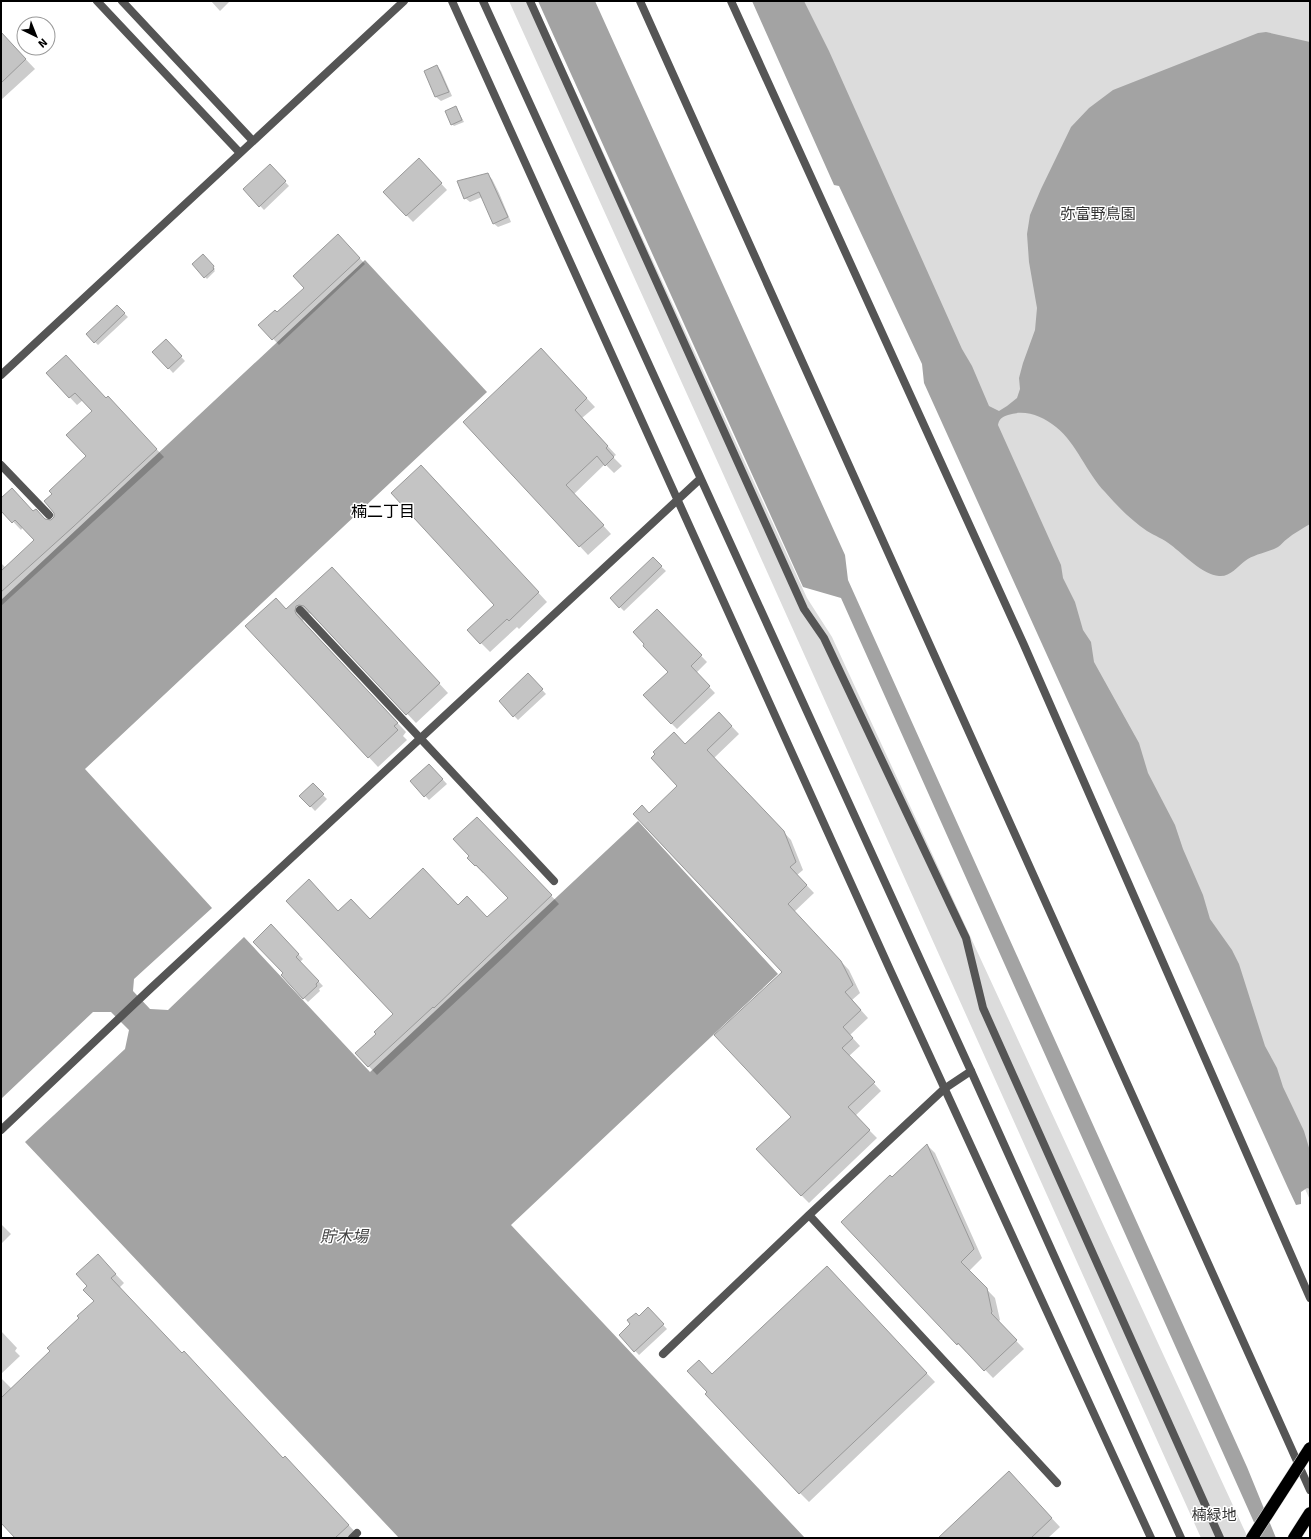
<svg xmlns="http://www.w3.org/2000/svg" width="1311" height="1539" font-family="Signika,'Noto Sans JP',sans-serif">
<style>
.green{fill:#dcdcdc}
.water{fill:#a3a3a3}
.shadow{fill:#0003}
.building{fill:#c4c4c4;stroke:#999}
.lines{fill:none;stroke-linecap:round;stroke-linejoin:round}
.motorway-casing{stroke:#dbdbdb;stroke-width:13}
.service{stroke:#555;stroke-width:8}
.minor{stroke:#555;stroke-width:8}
.tertiary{stroke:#555;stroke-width:8}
.motorway{stroke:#000;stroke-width:12}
.motorway-bridge-casing{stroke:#dbdbdb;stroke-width:13;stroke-linecap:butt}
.motorway-bridge{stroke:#000;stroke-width:12}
.labels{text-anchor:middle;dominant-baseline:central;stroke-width:3;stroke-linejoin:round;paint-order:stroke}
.park-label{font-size:15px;fill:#333;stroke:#fff}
.neighbourhood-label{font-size:16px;fill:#000;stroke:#fff}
.water-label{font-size:16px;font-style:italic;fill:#444;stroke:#fff}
</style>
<rect width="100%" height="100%" fill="#fff"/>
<path class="green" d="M 509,1 L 534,1 L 807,598 L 832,637 L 1248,1538 L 1201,1538 L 720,467 Z
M 770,1 L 1310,1 L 1310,1200 Z"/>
<path class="water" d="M 538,1 L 595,1 L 845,555 L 848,580 L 1247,1467 L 1276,1538 L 1261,1538 L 841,598 L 803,587 Z
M 752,1 L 804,1 L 829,51 L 962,349 L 972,366 L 989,406 L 999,411 L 1007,406 L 1017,398 L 1020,389 L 1019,378 L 1023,363 L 1035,330 L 1037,308 L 1029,262 L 1027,234 L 1030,215 L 1041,189 L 1071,127 L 1089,108 L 1113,90 L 1258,33 L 1266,32 L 1310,42 L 1310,524 C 1302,529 1294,533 1287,539 C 1284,541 1281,545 1278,547 C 1267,553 1254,554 1245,561 C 1237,567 1230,577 1219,576 C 1203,575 1183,554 1171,545 C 1164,539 1155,536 1147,531 C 1131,520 1118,507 1105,492 C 1086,472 1077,444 1056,427 C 1042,416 1025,409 1008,415 C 1002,417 999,419 998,425 L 1061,565 L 1063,578 L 1075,602 L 1083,630 L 1091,642 L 1094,662 L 1139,743 L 1148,773 L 1175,825 L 1183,849 L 1203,895 L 1210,919 L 1232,950 L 1239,964 L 1265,1046 L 1277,1068 L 1283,1087 L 1304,1131 L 1310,1151 L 1310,1189 L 1307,1188 L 1301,1192 L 1301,1204 L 1296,1205 L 1288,1188 L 924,383 L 922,364 L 839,186 L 834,185 Z
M 365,260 L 487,392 L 85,769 L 212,908 L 134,979 L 133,991 L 150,1009 L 168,1010 L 244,937 L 370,1072 L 638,821 L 778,974 L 511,1225 L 805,1538 L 399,1538 L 25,1142 L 125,1049 L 129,1030 L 111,1012 L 93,1012 L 1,1099 L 1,600 Z"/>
<path class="shadow" d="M 211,1 L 230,1 L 220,11 Z
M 1,33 L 35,69 L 1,100 Z
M 437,66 L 441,71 L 452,96 L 441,101 L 436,97 L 426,71 Z
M 456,107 L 464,122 L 454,126 L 452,124 Z
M 270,166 L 289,186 L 264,210 L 244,189 Z
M 425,166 L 447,190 L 413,222 L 384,192 Z
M 487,174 L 492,179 L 499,193 L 511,222 L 498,227 L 493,223 L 482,197 L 470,202 L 465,198 Z
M 344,241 L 365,264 L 279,345 L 260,325 L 277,314 L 305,288 Z
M 202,255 L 215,269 L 214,270 L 215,271 L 207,279 L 193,264 Z
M 117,306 L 128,317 L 98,345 L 87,334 Z
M 166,341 L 185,361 L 173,373 L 154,352 Z
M 549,358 L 595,407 L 582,418 L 616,455 L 613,457 L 622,466 L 614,473 L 605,464 L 574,494 L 611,534 L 588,555 L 464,422 Z
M 47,373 L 106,399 L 115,405 L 164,457 L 1,606 L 1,563 L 6,568 L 36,540 L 23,527 L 21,530 L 1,509 L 1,499 L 33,512 L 47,521 L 54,519 L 55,513 L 53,494 L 87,457 L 93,411 L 83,400 L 77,405 Z
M 430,475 L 547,602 L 519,629 L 517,627 L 490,652 L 468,630 L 496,605 Z
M 653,559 L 666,571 L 624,611 L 611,598 Z
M 341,577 L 448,693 L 416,723 L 313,615 L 309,613 L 305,615 L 303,621 L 305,624 L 406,732 L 403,736 L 407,740 L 378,767 L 247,626 L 286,610 Z
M 657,610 L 707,662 L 696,673 L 715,693 L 677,729 L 671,723 L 669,672 Z
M 528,675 L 546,694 L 518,720 L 500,701 Z
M 719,713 L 739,734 L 714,758 L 791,840 L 803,870 L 797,875 L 814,893 L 794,912 L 849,970 L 860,993 L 852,1000 L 868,1018 L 850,1035 L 860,1046 L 849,1056 L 881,1091 L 855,1116 L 877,1138 L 809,1203 L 801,1195 L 792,1117 L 783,972 L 649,814 L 679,786 L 685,745 Z
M 429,765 L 447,784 L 429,800 L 411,781 Z
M 313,785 L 327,799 L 315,811 L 301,796 Z
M 485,826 L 559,904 L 506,955 L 377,1075 L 356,1053 L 377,1034 L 394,1014 L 338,912 L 370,920 L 458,906 L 487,918 L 509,898 L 485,872 L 483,873 L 468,858 Z
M 271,926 L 303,959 L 300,962 L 323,986 L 319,989 L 320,991 L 308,1002 L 282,975 L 284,973 Z
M 927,1145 L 935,1153 L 982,1258 L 969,1271 L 995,1298 L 1000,1320 L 998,1322 L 1024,1349 L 993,1378 L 967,1351 L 966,1352 L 958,1344 L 842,1222 Z
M 1,1224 L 11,1234 L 1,1244 Z
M 106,1264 L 124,1283 L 119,1288 L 284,1459 L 294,1466 L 357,1534 L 353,1538 L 17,1538 L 1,1499 L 1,1378 L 12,1389 L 52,1351 L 95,1301 Z
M 836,1277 L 935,1382 L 809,1502 L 800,1493 L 712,1375 Z
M 648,1309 L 667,1329 L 639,1355 L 620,1335 Z
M 1,1331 L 17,1348 L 15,1351 L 20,1356 L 1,1374 Z
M 1017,1481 L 1060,1527 L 1048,1538 L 946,1538 Z"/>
<path class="building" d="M 1,32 L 26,59 L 1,83 Z
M 437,65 L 449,92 L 435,97 L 424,71 Z
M 456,106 L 462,120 L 451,125 L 445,111 Z
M 419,158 L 442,183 L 406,216 L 383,192 Z
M 270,164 L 286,181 L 259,207 L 243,189 Z
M 488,173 L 508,217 L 493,224 L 479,192 L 464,199 L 457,181 Z
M 338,234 L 360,258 L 272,340 L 258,325 L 275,310 L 277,312 L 304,288 L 293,276 Z
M 203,254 L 214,266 L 213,268 L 214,269 L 204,278 L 192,264 Z
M 117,305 L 125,313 L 94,343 L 86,334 Z
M 166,339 L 182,356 L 168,369 L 152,352 Z
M 541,348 L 587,398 L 575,410 L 608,446 L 606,448 L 614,457 L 605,466 L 597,456 L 566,485 L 604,525 L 579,547 L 463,422 Z
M 66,355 L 106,398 L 108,396 L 157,449 L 73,527 L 1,592 L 1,571 L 34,540 L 15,520 L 12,523 L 1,511 L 1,498 L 12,488 L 33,511 L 36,509 L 45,519 L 51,520 L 54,517 L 54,513 L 44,501 L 52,494 L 49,491 L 86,456 L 66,435 L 92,411 L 75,393 L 69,398 L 46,373 Z
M 421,465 L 539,592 L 509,621 L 507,619 L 480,644 L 467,630 L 494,605 L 391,493 Z
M 653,557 L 662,566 L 619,608 L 610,598 Z
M 332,567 L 440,683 L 406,715 L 304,606 L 299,605 L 296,606 L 295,611 L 296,614 L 398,723 L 394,726 L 398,730 L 368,758 L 245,626 L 276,598 L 286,609 Z
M 657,609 L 702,655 L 691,666 L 710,686 L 671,724 L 643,695 L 668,672 L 643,646 L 644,644 L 633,632 Z
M 528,673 L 543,689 L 513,717 L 499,701 Z
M 719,712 L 732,726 L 707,750 L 784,831 L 796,862 L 790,867 L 807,885 L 788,904 L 841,961 L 853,985 L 845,992 L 861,1010 L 843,1027 L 853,1038 L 842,1048 L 875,1082 L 848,1107 L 870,1130 L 801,1196 L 756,1149 L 791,1117 L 714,1035 L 782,972 L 633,814 L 642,805 L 649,813 L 677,786 L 651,758 L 655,754 L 653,752 L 674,732 L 685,744 Z
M 429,764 L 443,779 L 424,797 L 410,781 Z
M 313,783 L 324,794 L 310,807 L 299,796 Z
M 477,817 L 552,895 L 434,1008 L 433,1007 L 368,1067 L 355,1053 L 376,1034 L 374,1032 L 393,1014 L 286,901 L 309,879 L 338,911 L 351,899 L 370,919 L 423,868 L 458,905 L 467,896 L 487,917 L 508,898 L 476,865 L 475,866 L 467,858 L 469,856 L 453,839 Z
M 271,924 L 299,954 L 296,957 L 319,981 L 316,984 L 317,986 L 303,999 L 281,975 L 283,973 L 253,942 Z
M 927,1144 L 974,1249 L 961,1262 L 987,1288 L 992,1312 L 991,1313 L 1017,1340 L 984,1371 L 958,1343 L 957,1345 L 841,1222 L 890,1175 L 892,1177 Z
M 98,1254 L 116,1274 L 111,1278 L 182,1353 L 184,1351 L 283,1458 L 285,1456 L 349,1525 L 335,1538 L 15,1538 L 1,1523 L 1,1398 L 50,1351 L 47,1348 L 79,1318 L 77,1316 L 94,1301 L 83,1290 L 87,1286 L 76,1274 Z
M 827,1266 L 927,1373 L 799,1494 L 705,1394 L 707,1392 L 687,1371 L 699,1360 L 712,1374 Z
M 648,1307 L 664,1324 L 634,1352 L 619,1335 L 630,1324 L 627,1320 L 636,1313 L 639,1316 Z
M 1009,1471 L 1052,1518 L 1031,1538 L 938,1538 Z"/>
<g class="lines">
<g class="motorway-casing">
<path id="motorway" d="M 1294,1538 L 1310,1513"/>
</g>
<path class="service" d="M 530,1 L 804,609 L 824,638 L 966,938 L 983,1008 L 1220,1538"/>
<path class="minor" d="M 640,1 L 1310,1490
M 731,1 L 1024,645 L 1310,1298
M 1,465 L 49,515
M 300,610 L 554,881
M 809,1215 L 1057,1483
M 663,1354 L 809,1215 L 944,1089 L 971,1071
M 352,1538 L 357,1533"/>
<path class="tertiary" d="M 97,1 L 240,153
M 122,1 L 253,141
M 452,1 C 682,515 915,1027 1151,1538
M 483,1 L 971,1071 L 1181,1538
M 1,375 L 404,1
M 1,1130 L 149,990 L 700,479"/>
<use href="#motorway" class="motorway"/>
<g class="motorway-bridge-casing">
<path id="motorway-bridge" d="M 1252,1538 L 1310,1448"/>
</g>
<use href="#motorway-bridge" class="motorway-bridge"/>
</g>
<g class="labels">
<g class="park-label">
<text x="1098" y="214">弥富野鳥園</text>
<text x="1214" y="1515">楠緑地</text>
</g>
<g class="neighbourhood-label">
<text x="383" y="512">楠二丁目</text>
</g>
<g class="water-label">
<text x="344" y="1237">貯木場</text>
</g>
</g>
<rect width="1311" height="1539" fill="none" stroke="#000000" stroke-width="4"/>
<g transform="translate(36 36) rotate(137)"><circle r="19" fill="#ffffff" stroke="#999999"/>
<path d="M0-3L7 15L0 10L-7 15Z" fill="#000000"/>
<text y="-6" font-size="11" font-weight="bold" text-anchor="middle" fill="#000000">N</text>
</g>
</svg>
